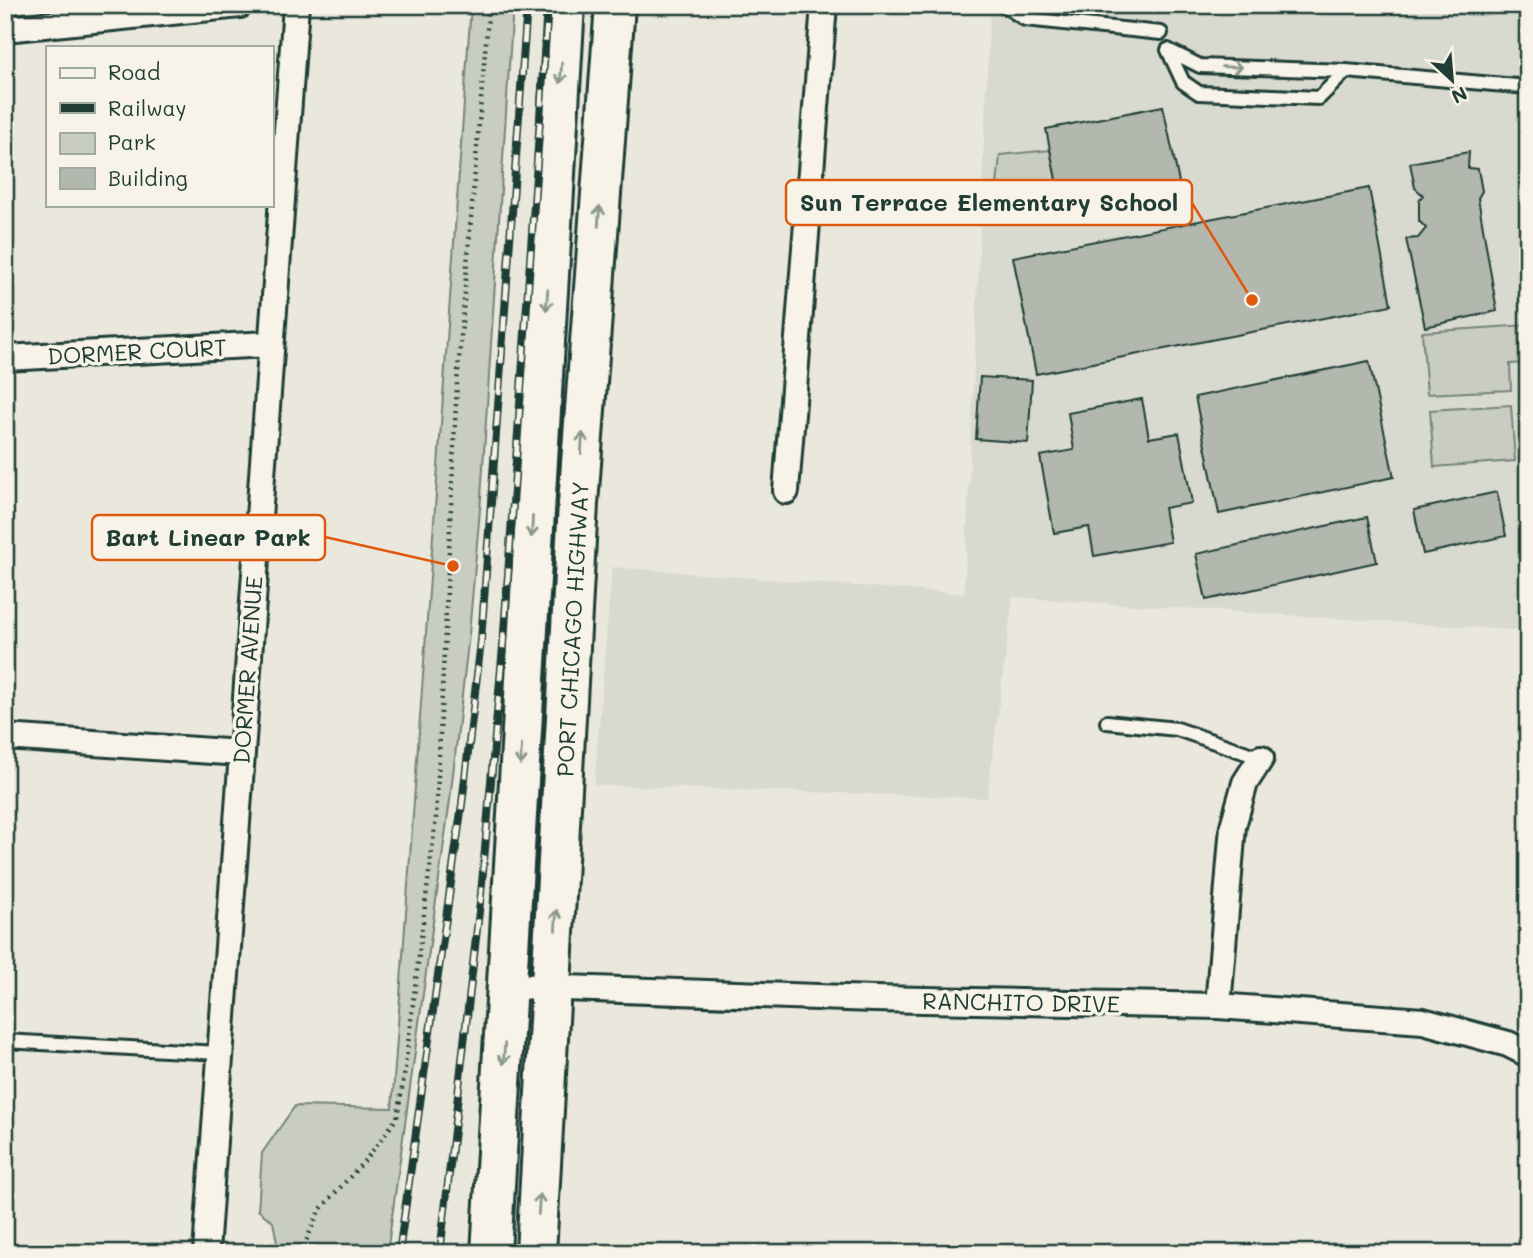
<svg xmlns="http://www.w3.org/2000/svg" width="1533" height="1258" font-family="Mali,sans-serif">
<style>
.built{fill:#d9dacf}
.green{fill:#c8ccc1;stroke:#74847a;stroke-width:2}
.building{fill:#b2b8ae;stroke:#1f3d34;stroke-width:2}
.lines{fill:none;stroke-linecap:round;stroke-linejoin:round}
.service-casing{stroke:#1f3d34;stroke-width:18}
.minor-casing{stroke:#1f3d34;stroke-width:30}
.primary-casing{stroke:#1f3d34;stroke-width:44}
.path{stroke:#1f3d34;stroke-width:4.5;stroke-dasharray:2 5;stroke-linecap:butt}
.service{stroke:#f7f3e8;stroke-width:12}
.minor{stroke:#f7f3e8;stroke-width:24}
.primary{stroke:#f7f3e8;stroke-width:38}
.rail-casing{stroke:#1f3d34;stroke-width:8}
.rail{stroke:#f7f3e8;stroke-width:5;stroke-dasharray:16;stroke-linecap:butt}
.oneway{stroke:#8b988e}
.labels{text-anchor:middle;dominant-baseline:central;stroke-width:7;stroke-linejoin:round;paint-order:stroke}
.street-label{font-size:23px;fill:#1f3d34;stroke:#f7f3e8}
.leader{fill:none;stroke:#de580e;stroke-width:2.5}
.callout-dot{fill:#de580e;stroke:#f7f3e8;stroke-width:2.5}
.callout{fill:#f7f3e8;stroke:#de580e;stroke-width:2.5}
.callout-label{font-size:24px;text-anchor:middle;font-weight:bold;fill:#1f3d34}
</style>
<rect width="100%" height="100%" fill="#eae8dd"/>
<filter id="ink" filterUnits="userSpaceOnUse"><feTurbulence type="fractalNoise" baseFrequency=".0143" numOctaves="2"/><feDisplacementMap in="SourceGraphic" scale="14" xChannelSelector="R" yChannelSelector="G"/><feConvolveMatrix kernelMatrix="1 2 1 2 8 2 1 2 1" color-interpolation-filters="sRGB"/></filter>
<g filter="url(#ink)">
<path class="built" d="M 990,5 L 1528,5 L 1528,631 L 1013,597 L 987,798 L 594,785 L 612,567 L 964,594 Z"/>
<path class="green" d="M 471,5 L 513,5 L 481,498 L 469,634 L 450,800 L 387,1253 L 279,1253 L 273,1222 L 258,1210 L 262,1153 L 295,1106 L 392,1108 Z
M 1050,150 L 1059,193 L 1014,202 L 997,185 L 1000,155 Z
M 1528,325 L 1528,363 L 1510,364 L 1511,390 L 1427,394 L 1422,332 Z
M 1511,405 L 1515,461 L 1434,467 L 1430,410 Z"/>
<path class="building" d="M 1163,106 L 1180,187 L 1062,210 L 1046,129 Z
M 1469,152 L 1468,168 L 1478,169 L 1482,191 L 1478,198 L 1497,311 L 1425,327 L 1406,239 L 1418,238 L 1426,228 L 1419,221 L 1419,200 L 1423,195 L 1415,188 L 1410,163 Z
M 1369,188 L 1391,305 L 1036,374 L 1013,257 Z
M 1369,361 L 1394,477 L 1219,514 L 1195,397 Z
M 980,377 L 1032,380 L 1028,443 L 976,439 Z
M 1142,399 L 1149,438 L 1179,433 L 1192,503 L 1164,508 L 1170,542 L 1094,556 L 1089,527 L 1054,533 L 1040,456 L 1074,450 L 1068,413 Z
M 1497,492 L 1506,536 L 1423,554 L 1414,510 Z
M 1367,517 L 1377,562 L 1206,600 L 1196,554 Z"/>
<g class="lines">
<g class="service-casing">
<path id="service" d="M 1003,5 L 1025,19 L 1161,33
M 1168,50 L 1200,66 L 1346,71 L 1528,87
M 1168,50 L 1183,82 L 1199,93 L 1319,98 L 1346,71
M 1107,722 L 1177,729 L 1261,758
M 5,1041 L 219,1053"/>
</g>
<g class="minor-casing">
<path id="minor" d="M 5,29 L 240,5
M 5,358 L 270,344
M 786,491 L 824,5
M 5,737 L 241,753
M 509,986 L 874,999 L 1218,1006 L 1423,1021 L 1508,1044 L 1528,1054
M 1218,1006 L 1233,826 L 1245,783 L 1261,758
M 206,1252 L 296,5"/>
</g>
<g class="primary-casing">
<path id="primary" d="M 491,1253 L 565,5
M 536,1253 L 578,504 L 615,5"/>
</g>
<path class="path" d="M 301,1253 L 319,1211 L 367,1158 L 397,1118 L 404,1076 L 436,817 L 457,383 L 489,5"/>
<use href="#service" class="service"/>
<use href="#minor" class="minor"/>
<use href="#primary" class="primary"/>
<g class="rail-casing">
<path id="rail" d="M 399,1253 L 462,804 L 481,641 L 527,5
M 440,1253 L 481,894 L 503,646 L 548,5"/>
</g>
<use href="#rail" class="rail"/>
</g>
<defs><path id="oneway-shaft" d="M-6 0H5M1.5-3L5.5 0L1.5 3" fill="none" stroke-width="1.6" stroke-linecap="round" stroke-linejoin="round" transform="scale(1.75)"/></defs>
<g class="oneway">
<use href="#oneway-shaft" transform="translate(1232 67) rotate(2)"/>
<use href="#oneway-shaft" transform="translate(561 73) rotate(94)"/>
<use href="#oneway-shaft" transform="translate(599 216) rotate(-86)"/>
<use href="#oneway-shaft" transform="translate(547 300) rotate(94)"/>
<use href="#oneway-shaft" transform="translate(582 443) rotate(-86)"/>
<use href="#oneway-shaft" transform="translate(532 527) rotate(93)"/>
<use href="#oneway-shaft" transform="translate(521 755) rotate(93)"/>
<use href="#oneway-shaft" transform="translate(556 920) rotate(-87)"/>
<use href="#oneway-shaft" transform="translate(504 1054) rotate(94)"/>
<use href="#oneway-shaft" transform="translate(539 1204) rotate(-86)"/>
</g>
</g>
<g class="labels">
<g class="street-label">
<text transform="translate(137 351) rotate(-3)">DORMER COURT</text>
<text transform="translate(572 629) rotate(-87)">PORT CHICAGO HIGHWAY</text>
<text transform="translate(247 670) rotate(-86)">DORMER AVENUE</text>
<text transform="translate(1021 1002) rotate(1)">RANCHITO DRIVE</text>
</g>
</g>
<path class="leader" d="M1252 300L1192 203M453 566L325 537"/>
<g class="callout-dot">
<circle cx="1252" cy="300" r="7"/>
<circle cx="453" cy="566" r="7"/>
</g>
<g class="callout">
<rect x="786" y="180" width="406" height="45" rx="7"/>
<rect x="92" y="515" width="233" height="45" rx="7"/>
</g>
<g class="callout-label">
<text x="989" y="211">Sun Terrace Elementary School</text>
<text x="208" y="546">Bart Linear Park</text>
</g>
<rect width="1533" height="1258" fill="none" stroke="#f7f3e8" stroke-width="28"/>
<rect x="14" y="14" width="1505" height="1230" fill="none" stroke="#1f3d34" stroke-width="2.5" filter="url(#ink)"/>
<rect x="46" y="46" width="228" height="161" fill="#f7f3e8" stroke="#a1aaa0" stroke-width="2"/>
<rect x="60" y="68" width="35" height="10" fill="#f7f3e8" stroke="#a1aaa0" stroke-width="2"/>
<text x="108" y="80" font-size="21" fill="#1f3d34">Road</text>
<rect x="60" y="103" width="35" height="10" fill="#1f3d34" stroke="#a1aaa0" stroke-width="2"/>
<text x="108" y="116" font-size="21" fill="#1f3d34">Railway</text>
<rect x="60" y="133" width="35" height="21" fill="#c8ccc1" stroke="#a1aaa0" stroke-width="2"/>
<text x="108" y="150" font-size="21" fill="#1f3d34">Park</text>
<rect x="60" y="168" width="35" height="21" fill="#b2b8ae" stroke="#a1aaa0" stroke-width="2"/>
<text x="108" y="186" font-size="21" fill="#1f3d34">Building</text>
<g transform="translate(1452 80) rotate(154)" stroke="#f7f3e8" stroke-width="5" paint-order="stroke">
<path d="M0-5L12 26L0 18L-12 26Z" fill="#1f3d34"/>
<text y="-10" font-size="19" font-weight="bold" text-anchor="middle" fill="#1f3d34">N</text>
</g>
</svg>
